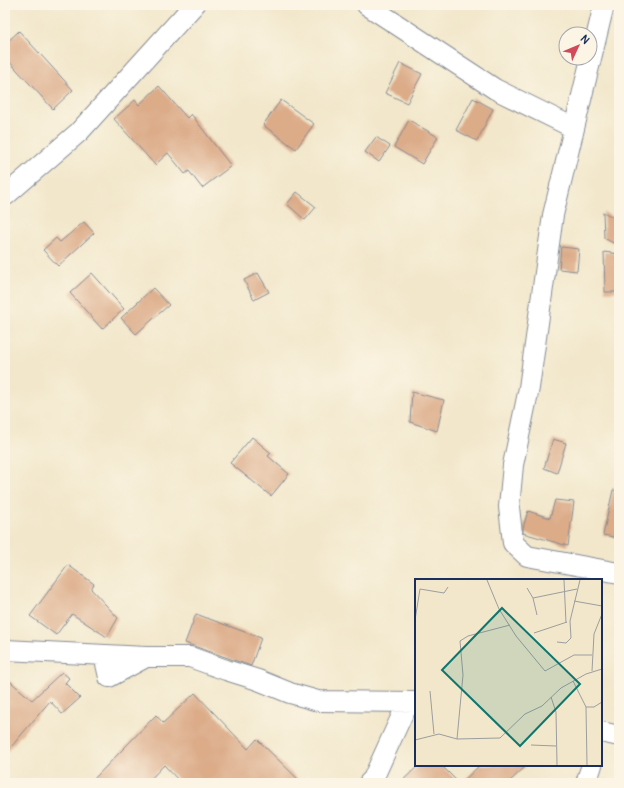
<svg xmlns="http://www.w3.org/2000/svg" width="624" height="788" font-family="Pangolin,sans-serif">
<style>
.building{fill:#dcac89}
.lines{fill:none;stroke-linecap:round;stroke-linejoin:round}
.minor-casing{stroke:#868b94;stroke-width:22}
.minor{stroke:#fff;stroke-width:20}
.inset-road{fill:none;stroke:#9c9d9f;stroke-width:1}
.view{fill:#0f766e;fill-opacity:0.15;stroke:#0f766e;stroke-width:2}
.inset-edge{fill:none;stroke:#1b2f5e;stroke-width:2}
</style>
<rect width="100%" height="100%" fill="#fcf5e5"/>
<filter id="ink" filterUnits="userSpaceOnUse"><feTurbulence type="fractalNoise" baseFrequency=".025" numOctaves="2"/><feDisplacementMap in="SourceGraphic" scale="8" xChannelSelector="R" yChannelSelector="G"/><feConvolveMatrix kernelMatrix="1 2 1 2 8 2 1 2 1" color-interpolation-filters="sRGB"/></filter>
<filter id="wash" filterUnits="userSpaceOnUse"><feTurbulence type="fractalNoise" baseFrequency=".012" numOctaves="4" result="noise"/><feDisplacementMap in="SourceGraphic" scale="16" xChannelSelector="R" yChannelSelector="G"/><feGaussianBlur stdDeviation="0.9" result="paint"/><feColorMatrix in="noise" values="0 0 0 0 0 0 0 0 0 0 0 0 0 0 0 0 0 1.4 0 .05"/><feComposite in="paint" operator="in"/></filter>
<g filter="url(#wash)">
<rect width="100%" height="100%" fill="#f2e7cb"/>
<g id="blocks">
<path class="building" d="M 19,31 L 73,90 L 53,109 L 5,57 L 5,44 Z
M 400,63 L 422,74 L 407,103 L 385,93 Z
M 159,86 L 187,118 L 191,114 L 231,166 L 202,188 L 189,171 L 185,174 L 168,153 L 155,165 L 114,119 L 135,100 L 139,105 Z
M 473,98 L 493,109 L 477,141 L 456,130 Z
M 281,100 L 314,124 L 296,149 L 263,125 Z
M 409,120 L 438,137 L 422,164 L 394,147 Z
M 376,137 L 390,146 L 379,162 L 365,152 Z
M 297,192 L 316,207 L 305,220 L 287,204 Z
M 603,212 L 619,220 L 619,246 L 604,238 Z
M 84,222 L 94,233 L 58,266 L 43,250 L 56,238 L 60,242 Z
M 561,247 L 579,249 L 577,271 L 559,269 Z
M 604,252 L 619,254 L 619,292 L 605,292 Z
M 92,273 L 124,309 L 102,329 L 70,293 Z
M 258,273 L 269,292 L 254,300 L 244,280 Z
M 153,288 L 169,305 L 136,334 L 121,318 Z
M 412,392 L 444,400 L 437,431 L 410,422 Z
M 252,437 L 271,453 L 268,456 L 289,474 L 271,496 L 230,463 Z
M 553,439 L 566,443 L 557,473 L 544,468 Z
M 613,490 L 619,491 L 619,538 L 603,535 Z
M 555,500 L 574,502 L 568,546 L 523,533 L 523,528 L 528,511 L 550,518 Z
M 68,565 L 94,584 L 91,589 L 118,618 L 107,637 L 72,614 L 56,635 L 30,616 Z
M 196,614 L 261,638 L 251,666 L 185,643 Z
M 62,672 L 69,678 L 65,683 L 80,698 L 62,714 L 50,701 L 5,754 L 5,677 L 32,700 Z
M 195,693 L 248,749 L 257,739 L 302,783 L 181,783 L 164,765 L 147,783 L 90,783 L 156,715 L 163,723 Z
M 419,765 L 441,765 L 459,783 L 400,783 Z
M 480,765 L 527,765 L 508,783 L 461,783 Z"/>
</g>
</g>
<g filter="url(#ink)">
<use href="#blocks" fill-opacity="0" stroke="#868b94" stroke-width="1"/>
<g class="lines">
<g class="minor-casing">
<path id="minor" d="M 367,5 L 495,89 L 574,128
M 604,5 L 553,215 L 529,388 L 513,465 L 509,507 L 513,543 L 527,556 L 619,573
M 5,196 L 79,132 L 194,5
M 5,650 L 146,657 L 190,657 L 226,670 L 258,680 L 290,693 L 318,701 L 416,702
M 104,655 L 109,677 L 146,657
M 601,732 L 619,736
M 369,783 L 373,779 L 404,711 L 412,702
M 586,783 L 592,765"/>
</g>
<use href="#minor" class="minor"/>
</g>
</g>
<g transform="translate(415 579)">
<rect width="187" height="187" fill="#f2e7cb"/>
<path class="inset-road" d="M 72,1 L 84,30 L 101,57 L 130,92 L 159,76 L 177,76M 149,1 L 151,44M 112,9 L 118,19 L 122,36M 118,19 L 162,10M 159,22 L 187,27M 0,41 L 5,10 L 29,14 L 33,8M 119,54 L 152,43M 142,63 L 151,64 L 156,59 L 155,42 L 165,1M 177,92 L 179,55 L 187,35M 158,102 L 171,128M 15,112 L 19,155M 136,118 L 141,133 L 142,186M 42,160 L 48,96 L 45,62 L 53,57 L 95,46M 0,161 L 24,155 L 42,160 L 85,159 L 110,135 L 127,127 L 146,109 L 171,95 L 187,90M 116,166 L 141,167M 172,186 L 171,128 L 179,128 L 187,123"/>
<path class="view" d="M 87,29 L 165,105 L 105,167 L 27,91 Z"/>
<rect width="187" height="187" class="inset-edge"/>
</g>
<rect width="624" height="788" fill="none" stroke="#fcf5e5" stroke-width="20"/>
<g transform="translate(578 46) rotate(46)"><circle r="19" fill="#fcf5e5" stroke="#a2a6af"/>
<path d="M0-3L7 15L0 10L-7 15Z" fill="#d1495b"/>
<text y="-6" font-size="11" font-weight="bold" text-anchor="middle" fill="#1b2f5e">N</text>
</g>
</svg>
